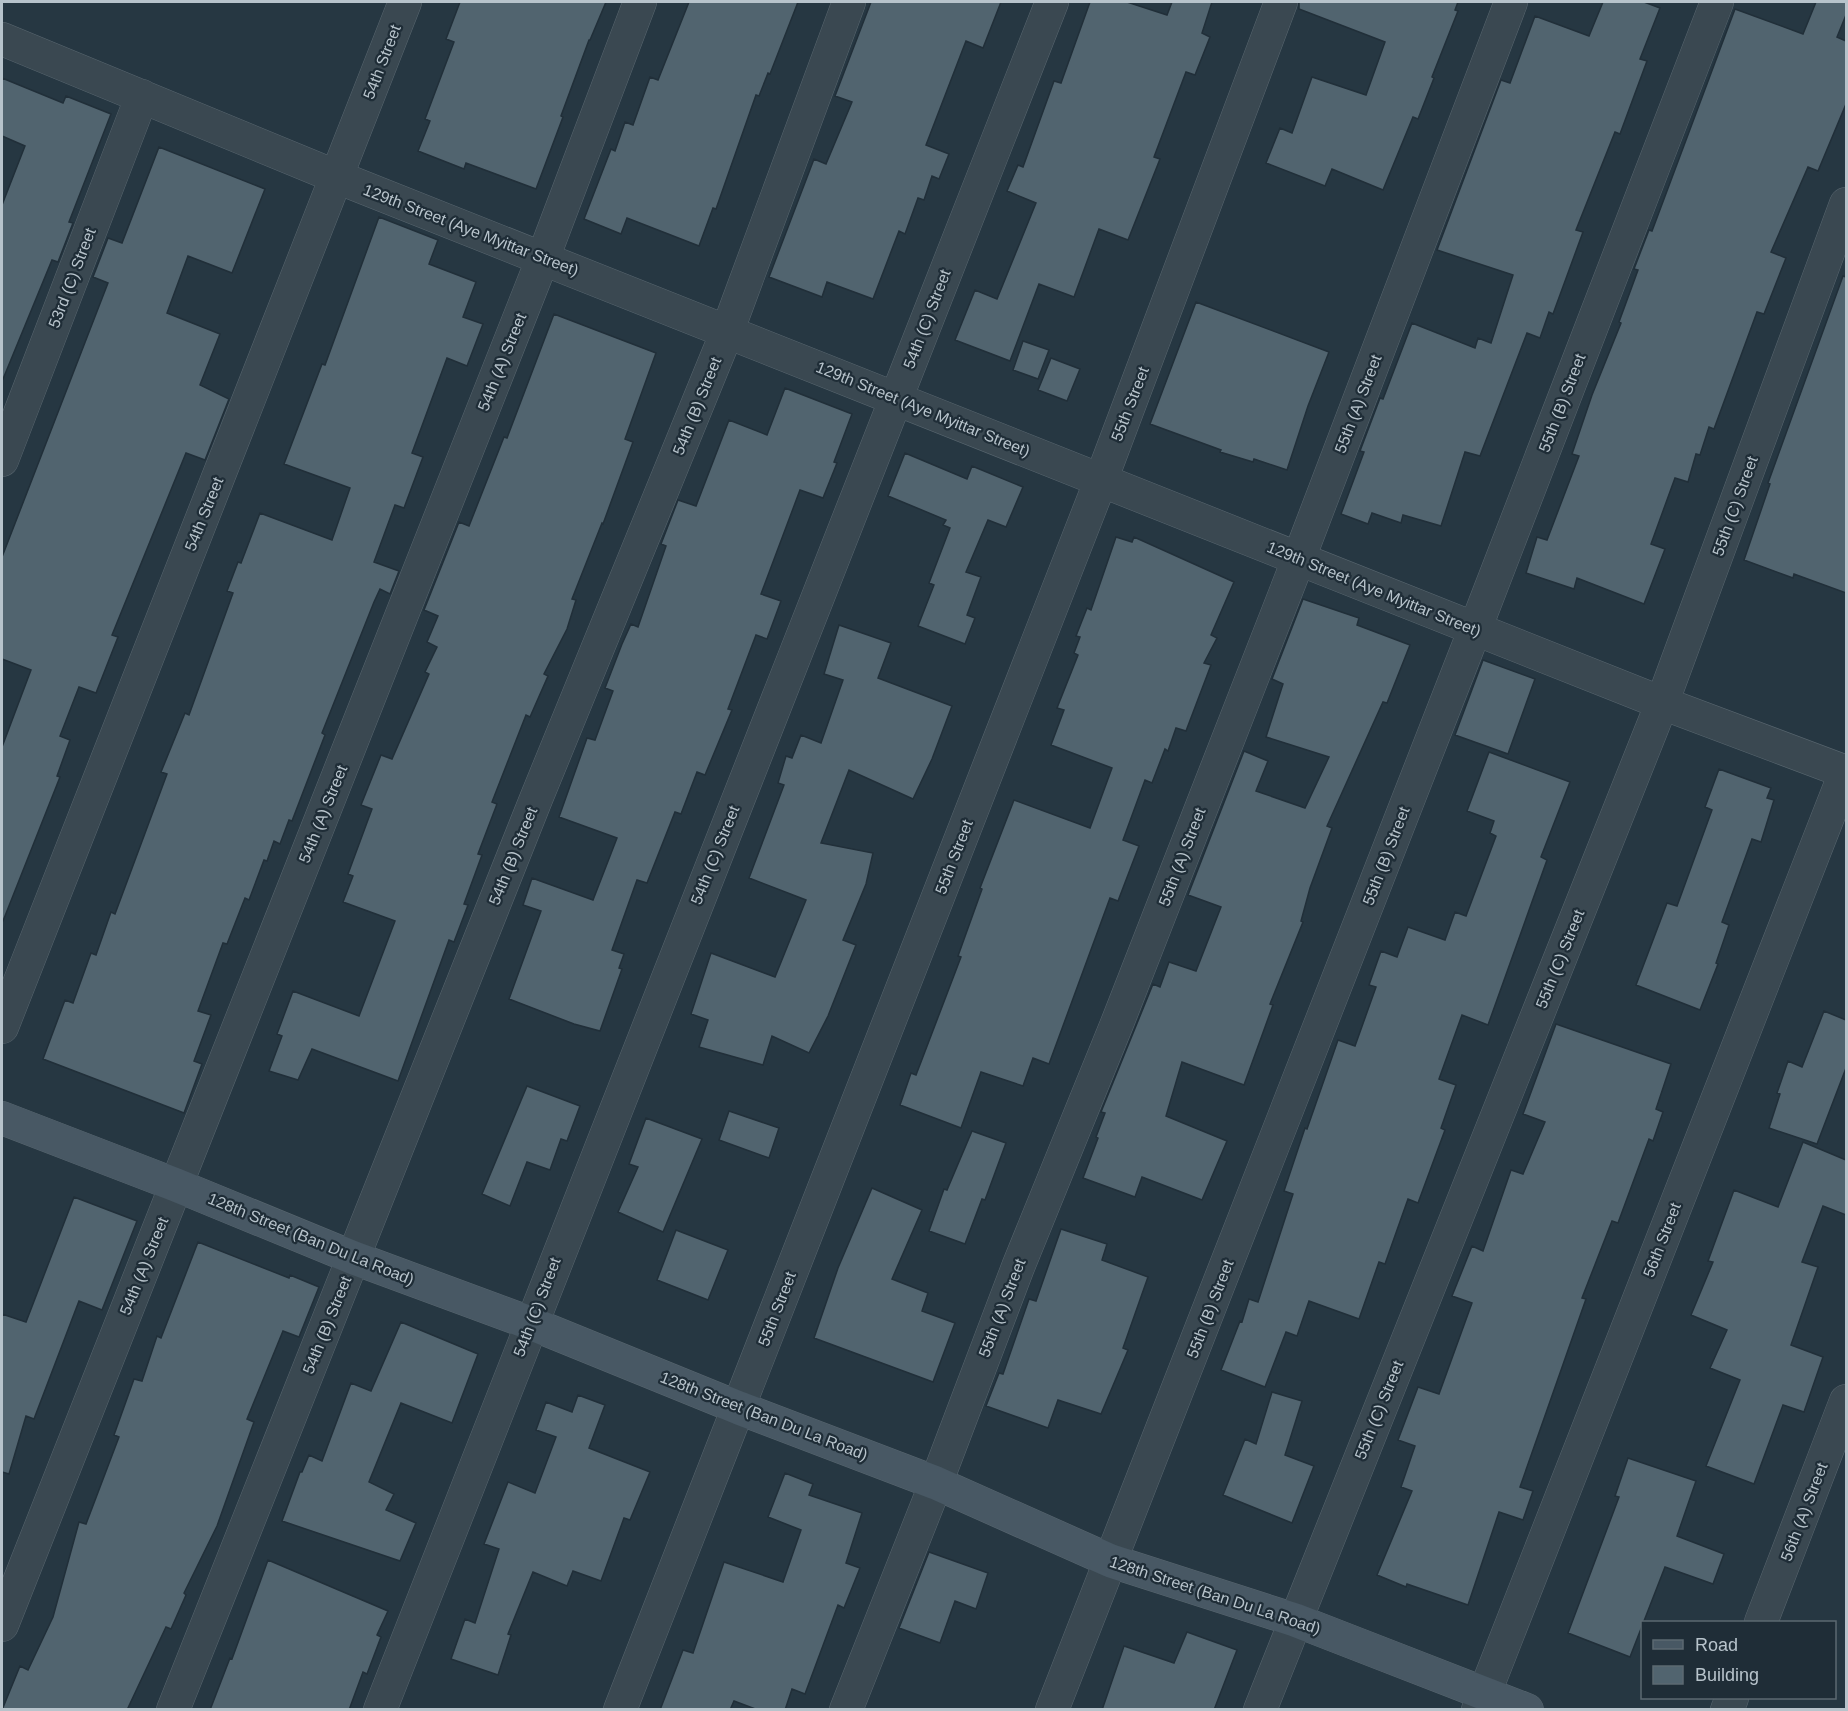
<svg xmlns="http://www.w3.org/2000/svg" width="1848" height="1711" font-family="Arial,sans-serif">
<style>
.building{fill:#51646f;stroke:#212f39;stroke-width:1.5}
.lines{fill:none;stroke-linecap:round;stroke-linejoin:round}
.street-casing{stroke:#58666f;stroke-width:34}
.secondary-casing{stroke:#58666f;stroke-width:34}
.street{stroke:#3a4851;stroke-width:33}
.secondary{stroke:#485864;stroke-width:33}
.labels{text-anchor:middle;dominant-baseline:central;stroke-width:4.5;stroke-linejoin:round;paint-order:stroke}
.street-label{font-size:16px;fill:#b7c3cb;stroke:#1f2d37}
</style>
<rect width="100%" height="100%" fill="#263742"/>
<path class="building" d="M 460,2 L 606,2 L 590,40 L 589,40 L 561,116 L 563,117 L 536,189 L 466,163 L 464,169 L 418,151 L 430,121 L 425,119 L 454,42 L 446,39 Z
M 689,2 L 798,2 L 770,74 L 768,73 L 759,96 L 756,95 L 716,209 L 713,208 L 699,246 L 627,218 L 621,234 L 584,219 L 611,149 L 615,151 L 625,122 L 633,125 L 650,77 L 658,80 Z
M 871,2 L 1001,2 L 983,48 L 966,41 L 926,145 L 949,154 L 939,179 L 932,176 L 924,200 L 918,198 L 905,234 L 899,231 L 873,299 L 827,282 L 822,297 L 769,277 L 814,159 L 826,164 L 852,102 L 835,96 Z
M 1090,2 L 1127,2 L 1167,15 L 1172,2 L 1212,2 L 1202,33 L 1210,37 L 1195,75 L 1186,72 L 1154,157 L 1160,159 L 1128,240 L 1099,229 L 1074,297 L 1039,284 L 1010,361 L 955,340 L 975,290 L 997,299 L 1036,203 L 1007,191 L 1018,165 L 1023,167 L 1054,81 L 1061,83 Z
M 1299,2 L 1458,2 L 1455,10 L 1458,11 L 1432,77 L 1434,78 L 1418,119 L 1413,117 L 1383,190 L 1332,169 L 1325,186 L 1266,163 L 1280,128 L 1292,133 L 1312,77 L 1366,95 L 1385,42 L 1299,9 Z
M 1603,2 L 1644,2 L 1660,8 L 1640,59 L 1647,61 L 1620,134 L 1615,132 L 1576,230 L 1583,232 L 1553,314 L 1549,312 L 1540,338 L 1527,333 L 1480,456 L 1465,452 L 1441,526 L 1403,515 L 1401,523 L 1372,513 L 1368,524 L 1341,514 L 1364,452 L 1360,451 L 1380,398 L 1383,399 L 1412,323 L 1475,348 L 1478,338 L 1491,343 L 1513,275 L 1437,250 L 1501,80 L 1510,83 L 1535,16 L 1589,36 Z
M 1816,2 L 1846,2 L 1846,15 L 1837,37 L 1846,41 L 1846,104 L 1818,171 L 1808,167 L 1771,252 L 1786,258 L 1764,314 L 1757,312 L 1714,429 L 1709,427 L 1700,455 L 1696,454 L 1688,482 L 1675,478 L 1651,544 L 1665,549 L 1644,604 L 1577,578 L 1574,589 L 1526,573 L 1537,537 L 1547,540 L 1579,456 L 1572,454 L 1592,395 L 1621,323 L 1619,322 L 1638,270 L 1634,269 L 1649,230 L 1652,231 L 1735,9 L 1803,34 Z
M 2,78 L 63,103 L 66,96 L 111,114 L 69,222 L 73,223 L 58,262 L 52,260 L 3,379 L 2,379 L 2,205 L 25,146 L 2,136 Z
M 159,147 L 265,189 L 232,273 L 188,256 L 167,313 L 220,334 L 200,385 L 229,399 L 205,460 L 186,453 L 112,635 L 118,637 L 96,693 L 79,687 L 60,736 L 70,740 L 57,776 L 60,777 L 3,921 L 2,921 L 2,747 L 31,670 L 2,659 L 2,557 L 108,283 L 93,277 L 108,238 L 122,243 Z
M 379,217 L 438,240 L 429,264 L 476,282 L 463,317 L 483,324 L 467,366 L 447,358 L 412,453 L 423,457 L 404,508 L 395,505 L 374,562 L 399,571 L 390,594 L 380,589 L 374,602 L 322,733 L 325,735 L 292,821 L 289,820 L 280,844 L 274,841 L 267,861 L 264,860 L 249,900 L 245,898 L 227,944 L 223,943 L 198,1011 L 211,1015 L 194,1061 L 202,1064 L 184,1113 L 43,1059 L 65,1000 L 73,1003 L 91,953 L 96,955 L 111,912 L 115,914 L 167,774 L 161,772 L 185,713 L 189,715 L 233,593 L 227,591 L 238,562 L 241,563 L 260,513 L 332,540 L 350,488 L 284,464 L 322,364 L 325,365 Z
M 1843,276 L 1846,277 L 1846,593 L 1794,574 L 1793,578 L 1744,560 L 1770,484 L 1768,483 Z
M 1196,302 L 1329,352 L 1308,406 L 1287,470 L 1254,459 L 1253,462 L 1220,452 L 1221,450 L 1150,424 Z
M 554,314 L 656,353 L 625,439 L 633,442 L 603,524 L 602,523 L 572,599 L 576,600 L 567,629 L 544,674 L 548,676 L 530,717 L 526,715 L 492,802 L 497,804 L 478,854 L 482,855 L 464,904 L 468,905 L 454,942 L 449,940 L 398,1081 L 312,1049 L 298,1080 L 269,1071 L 282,1036 L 277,1034 L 293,991 L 359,1016 L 395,921 L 343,902 L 353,876 L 348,874 L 372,809 L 361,805 L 381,755 L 392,759 L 429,674 L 425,672 L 437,647 L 427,642 L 438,616 L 424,610 L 459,522 L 469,526 L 504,437 L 507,438 Z
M 1023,341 L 1049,350 L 1038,379 L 1013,370 Z
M 1051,358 L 1080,369 L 1067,401 L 1038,390 Z
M 785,388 L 852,414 L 834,462 L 837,463 L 823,498 L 800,490 L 761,594 L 781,601 L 767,639 L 756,635 L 728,709 L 732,710 L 705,775 L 697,772 L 681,814 L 675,812 L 647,883 L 637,880 L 612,950 L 624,954 L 619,968 L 622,969 L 600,1031 L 574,1024 L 509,999 L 541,911 L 523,905 L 532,878 L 593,900 L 617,838 L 559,817 L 587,738 L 595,740 L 613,691 L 605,688 L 622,644 L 631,624 L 638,627 L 666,546 L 661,544 L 678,500 L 696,506 L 729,420 L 767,435 Z
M 905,453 L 967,479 L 972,466 L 1023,487 L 1006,527 L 988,520 L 966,572 L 981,577 L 967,615 L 975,618 L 965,644 L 918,626 L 934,585 L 929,583 L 950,528 L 943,525 L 946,520 L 888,496 Z
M 1116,537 L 1132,542 L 1134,537 L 1234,582 L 1211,635 L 1217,638 L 1204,663 L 1211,665 L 1186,731 L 1176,728 L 1168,751 L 1165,749 L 1152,783 L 1145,780 L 1123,840 L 1139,846 L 1118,901 L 1110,898 L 1049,1064 L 1033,1058 L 1023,1086 L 981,1072 L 961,1128 L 900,1105 L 911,1073 L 916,1075 L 961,957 L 958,956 L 982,889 L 980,888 L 1014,800 L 1090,828 L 1112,768 L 1051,745 L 1064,710 L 1057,708 L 1078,655 L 1074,653 L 1080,637 L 1076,636 L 1087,608 L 1091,610 Z
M 1303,599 L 1359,618 L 1357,625 L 1410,645 L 1387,703 L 1383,702 L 1327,826 L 1332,828 L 1310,888 L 1301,921 L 1303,922 L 1270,1004 L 1273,1005 L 1244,1085 L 1182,1062 L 1166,1116 L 1227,1141 L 1202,1200 L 1142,1177 L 1135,1197 L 1083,1178 L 1098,1138 L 1096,1137 L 1105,1113 L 1101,1112 L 1153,984 L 1160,987 L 1169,962 L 1196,971 L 1221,907 L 1188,895 L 1244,751 L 1268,761 L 1256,791 L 1305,808 L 1329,757 L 1266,737 L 1283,684 L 1272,679 Z
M 839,625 L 891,643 L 878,678 L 952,706 L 932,759 L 913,799 L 849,770 L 821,843 L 873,853 L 866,884 L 843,940 L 856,945 L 828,1016 L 809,1053 L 772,1036 L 763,1065 L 699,1047 L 708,1020 L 691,1014 L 711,953 L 775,977 L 806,900 L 749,878 L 784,785 L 778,783 L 786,756 L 792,758 L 801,735 L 821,743 L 843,680 L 824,674 Z
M 1483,660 L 1535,679 L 1508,754 L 1455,735 Z
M 1489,752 L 1570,782 L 1541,857 L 1547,860 L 1488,1025 L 1462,1015 L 1439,1079 L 1456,1085 L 1441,1128 L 1445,1130 L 1418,1203 L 1408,1199 L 1385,1264 L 1379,1262 L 1359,1319 L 1309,1301 L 1297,1336 L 1286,1332 L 1265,1387 L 1221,1370 L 1240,1321 L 1242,1322 L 1249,1299 L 1258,1302 L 1293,1194 L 1284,1191 L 1305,1128 L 1307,1129 L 1338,1040 L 1355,1046 L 1376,987 L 1369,985 L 1381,951 L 1397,957 L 1408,927 L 1445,940 L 1455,912 L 1466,916 L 1496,836 L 1490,833 L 1494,821 L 1467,811 Z
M 1719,769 L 1771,788 L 1767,798 L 1774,800 L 1761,842 L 1752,839 L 1722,922 L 1729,925 L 1716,963 L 1718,964 L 1700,1010 L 1636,985 L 1667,903 L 1677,906 L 1712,810 L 1705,807 Z
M 1824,1011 L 1846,1020 L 1846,1068 L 1817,1144 L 1769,1128 L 1780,1094 L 1777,1093 L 1788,1061 L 1802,1067 Z
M 1556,1024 L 1671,1064 L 1656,1109 L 1663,1112 L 1653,1141 L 1649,1139 L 1618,1223 L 1612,1221 L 1582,1298 L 1586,1299 L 1520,1487 L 1533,1491 L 1523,1520 L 1499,1512 L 1468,1605 L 1407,1584 L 1406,1587 L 1377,1575 L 1412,1491 L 1401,1487 L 1415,1446 L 1398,1440 L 1418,1387 L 1439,1394 L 1472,1303 L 1452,1296 L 1472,1246 L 1483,1251 L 1511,1170 L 1523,1174 L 1545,1122 L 1523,1114 Z
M 527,1086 L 580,1106 L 567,1141 L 561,1139 L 550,1170 L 527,1162 L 510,1206 L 482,1194 Z
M 729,1111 L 779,1128 L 769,1158 L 719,1140 Z
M 646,1118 L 702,1139 L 663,1232 L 618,1212 L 638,1167 L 629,1164 Z
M 972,1131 L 1006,1143 L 985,1200 L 982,1199 L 965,1244 L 929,1231 L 944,1189 L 947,1190 Z
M 1803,1142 L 1846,1160 L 1846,1215 L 1823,1206 L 1802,1262 L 1818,1267 L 1791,1345 L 1823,1357 L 1804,1412 L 1783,1405 L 1754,1484 L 1706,1466 L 1740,1380 L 1710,1368 L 1727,1330 L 1691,1315 L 1713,1262 L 1708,1261 L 1734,1190 L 1778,1207 Z
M 872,1188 L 922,1210 L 892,1279 L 928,1293 L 922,1311 L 955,1323 L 933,1382 L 814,1338 L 838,1268 Z
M 74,1197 L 137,1221 L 102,1310 L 79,1301 L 34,1419 L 26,1416 L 9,1474 L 2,1472 L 2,1314 L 26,1322 Z
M 1061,1229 L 1107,1244 L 1102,1260 L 1148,1277 L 1123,1348 L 1128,1350 L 1101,1414 L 1058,1400 L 1048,1428 L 986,1406 L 999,1373 L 1003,1374 L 1029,1299 L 1036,1301 Z
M 676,1230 L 728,1250 L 708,1300 L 657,1280 Z
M 198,1242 L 289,1278 L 290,1275 L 319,1287 L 299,1337 L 283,1331 L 247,1419 L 254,1422 L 217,1526 L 184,1593 L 186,1595 L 171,1629 L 166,1627 L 127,1710 L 2,1710 L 20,1666 L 28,1670 L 53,1617 L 79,1522 L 86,1524 L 119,1437 L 114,1435 L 134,1379 L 142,1381 L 157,1336 L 161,1338 Z
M 401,1322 L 478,1354 L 452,1423 L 401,1403 L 369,1482 L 394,1494 L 386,1510 L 416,1523 L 400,1561 L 282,1521 L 300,1472 L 302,1472 L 309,1455 L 322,1461 L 351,1383 L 371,1391 Z
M 1272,1392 L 1302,1401 L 1285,1455 L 1314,1466 L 1292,1523 L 1223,1495 L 1245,1439 L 1256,1444 Z
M 578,1395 L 605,1405 L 589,1448 L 650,1472 L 630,1520 L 624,1518 L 601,1581 L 573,1571 L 567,1586 L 533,1572 L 508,1634 L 511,1635 L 498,1675 L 451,1659 L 465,1619 L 475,1623 L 499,1549 L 484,1544 L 508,1482 L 535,1493 L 556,1437 L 536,1430 L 546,1402 L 572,1412 Z
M 1628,1458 L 1696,1481 L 1677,1536 L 1724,1554 L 1713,1584 L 1665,1567 L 1630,1657 L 1568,1633 L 1619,1497 L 1615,1496 Z
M 785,1473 L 813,1484 L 809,1495 L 862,1513 L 846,1563 L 860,1568 L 844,1608 L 838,1605 L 805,1694 L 792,1689 L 785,1710 L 758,1710 L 734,1701 L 730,1710 L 660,1710 L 683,1650 L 693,1653 L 724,1562 L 783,1582 L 801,1530 L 768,1517 Z
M 929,1552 L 988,1573 L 976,1609 L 955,1601 L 940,1643 L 899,1628 Z
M 268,1560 L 388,1611 L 377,1635 L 381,1637 L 367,1674 L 363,1672 L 349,1710 L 210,1710 L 230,1658 L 232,1659 Z
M 1187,1632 L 1237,1650 L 1214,1710 L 1102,1710 L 1124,1646 L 1174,1663 Z"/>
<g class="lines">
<g class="street-casing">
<path id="street" d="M 2,39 L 337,177 L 1662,703 L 1846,772
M 2,460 L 142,96
M 2,1027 L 405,2
M 1761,1622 L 1846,1401
M 2,1625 L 543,258 L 640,2
M 173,1710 L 536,799 L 727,332 L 849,2
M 380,1710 L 1052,2
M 620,1710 L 1101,480 L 1281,2
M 846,1710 L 936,1483 L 1018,1267 L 1118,1021 L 1299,558 L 1511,2
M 1052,1710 L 1475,629 L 1717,2
M 1260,1710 L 1662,703 L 1846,204
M 1478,1710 L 1846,771
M 1727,1710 L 1732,1698"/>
</g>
<g class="secondary-casing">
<path id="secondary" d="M 2,1118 L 176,1185 L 354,1258 L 530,1323 L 739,1408 L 936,1483 L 1111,1561 L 1295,1620 L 1527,1710"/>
</g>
<use href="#street" class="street"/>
<use href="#secondary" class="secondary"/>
</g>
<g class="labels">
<g class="street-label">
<text transform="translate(382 62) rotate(-69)">54th Street</text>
<text transform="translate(471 230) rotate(21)">129th Street (Aye Myittar Street)</text>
<text transform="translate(72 278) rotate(-69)">53rd (C) Street</text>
<text transform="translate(927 319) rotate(-69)">54th (C) Street</text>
<text transform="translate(502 362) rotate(-68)">54th (A) Street</text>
<text transform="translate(1562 403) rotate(-69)">55th (B) Street</text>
<text transform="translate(1130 404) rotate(-69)">55th Street</text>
<text transform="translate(1358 404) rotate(-69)">55th (A) Street</text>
<text transform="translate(697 406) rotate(-68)">54th (B) Street</text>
<text transform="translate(923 409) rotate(22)">129th Street (Aye Myittar Street)</text>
<text transform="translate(1735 506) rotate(-70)">55th (C) Street</text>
<text transform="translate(204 514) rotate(-68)">54th Street</text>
<text transform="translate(1374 589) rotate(22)">129th Street (Aye Myittar Street)</text>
<text transform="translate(323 814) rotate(-68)">54th (A) Street</text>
<text transform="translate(715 855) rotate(-68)">54th (C) Street</text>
<text transform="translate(513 856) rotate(-68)">54th (B) Street</text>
<text transform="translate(1386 856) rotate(-69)">55th (B) Street</text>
<text transform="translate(954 857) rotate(-69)">55th Street</text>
<text transform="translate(1182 857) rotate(-69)">55th (A) Street</text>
<text transform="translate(1560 959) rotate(-68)">55th (C) Street</text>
<text transform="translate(311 1239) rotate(22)">128th Street (Ban Du La Road)</text>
<text transform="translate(1662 1240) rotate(-69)">56th Street</text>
<text transform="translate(144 1266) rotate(-68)">54th (A) Street</text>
<text transform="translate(537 1307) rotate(-69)">54th (C) Street</text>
<text transform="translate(1002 1308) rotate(-69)">55th (A) Street</text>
<text transform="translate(777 1309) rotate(-69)">55th Street</text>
<text transform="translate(1210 1309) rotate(-69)">55th (B) Street</text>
<text transform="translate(327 1325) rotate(-68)">54th (B) Street</text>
<text transform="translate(1379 1410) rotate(-68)">55th (C) Street</text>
<text transform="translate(764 1416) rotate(21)">128th Street (Ban Du La Road)</text>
<text transform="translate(1804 1512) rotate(-69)">56th (A) Street</text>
<text transform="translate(1215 1595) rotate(18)">128th Street (Ban Du La Road)</text>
</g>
</g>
<rect width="1848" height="1711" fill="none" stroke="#b7c3cb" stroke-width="6"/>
<rect x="1641" y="1621" width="195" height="78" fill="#1f2d37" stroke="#5c6972" stroke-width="1.5"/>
<rect x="1653" y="1640" width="30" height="9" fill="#485864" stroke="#5c6972" stroke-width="1.5"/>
<text x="1695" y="1651" font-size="18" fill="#b7c3cb">Road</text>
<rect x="1653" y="1666" width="30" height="18" fill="#51646f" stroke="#5c6972" stroke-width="1.5"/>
<text x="1695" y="1681" font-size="18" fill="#b7c3cb">Building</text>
</svg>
